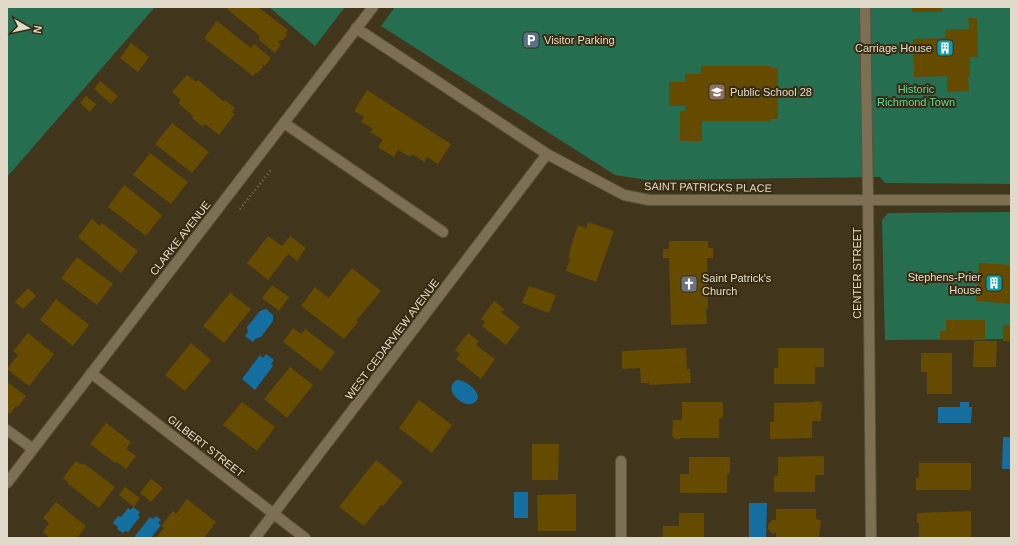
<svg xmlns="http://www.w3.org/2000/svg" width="1018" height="545" font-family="Helvetica,sans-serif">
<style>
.green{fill:#266e50}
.water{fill:#146fa0}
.building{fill:#654b00}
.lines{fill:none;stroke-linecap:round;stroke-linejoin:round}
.minor-casing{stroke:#5c523b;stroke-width:12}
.path{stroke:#7d735c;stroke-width:2.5;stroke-dasharray:1 3;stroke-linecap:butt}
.minor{stroke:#7c6f53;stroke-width:10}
.labels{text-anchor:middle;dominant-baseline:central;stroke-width:4;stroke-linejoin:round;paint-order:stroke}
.poi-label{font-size:11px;fill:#e1daca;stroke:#372b11;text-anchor:start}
.park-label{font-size:11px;fill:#58daa3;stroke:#372b11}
.street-label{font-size:11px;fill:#e1daca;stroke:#372b11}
</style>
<rect width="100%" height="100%" fill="#41351b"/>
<path class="green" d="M 7,7 L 155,7 L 7,177 Z
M 269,7 L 345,7 L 315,46 Z
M 395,7 L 1011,7 L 1011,184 L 885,183 L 880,177 L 647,180 L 615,175 L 381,26 Z
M 1011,212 L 1011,339 L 885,340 L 882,220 L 888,213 Z"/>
<path class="water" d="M 266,309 L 273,315 L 273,321 L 261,337 L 255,339 L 253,342 L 245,336 L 248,332 L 247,327 L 260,311 Z
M 266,354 L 274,360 L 271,364 L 273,366 L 255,390 L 242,379 L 260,355 L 263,358 Z
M 457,380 C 465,380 477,389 478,397 C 473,417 438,390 457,380 Z
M 960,402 L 969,402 L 969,407 L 972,407 L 971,423 L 938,423 L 938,407 L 960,407 Z
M 1003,437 L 1011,437 L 1011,469 L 1002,469 Z
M 514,492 L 528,492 L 528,518 L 514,518 Z
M 749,503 L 767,503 L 766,538 L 749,538 Z
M 133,507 L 140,512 L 138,515 L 140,517 L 128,532 L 125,531 L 123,533 L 117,529 L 118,527 L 113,523 L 118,516 L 121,517 L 128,508 L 131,510 Z
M 156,516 L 161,520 L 158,523 L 161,525 L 151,538 L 137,538 L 135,536 L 150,517 L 153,519 Z"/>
<path class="building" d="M 228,7 L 258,7 L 288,30 L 286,32 L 287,35 L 283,40 L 280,40 L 278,42 L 281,44 L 275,53 L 258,39 L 260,36 L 227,9 Z
M 912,7 L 943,7 L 942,12 L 912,12 Z
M 968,18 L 977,18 L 978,57 L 970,57 L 970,77 L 968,77 L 969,91 L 947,92 L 947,76 L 914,77 L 913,39 L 945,38 L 945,30 L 969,29 Z
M 217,21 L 251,48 L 254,44 L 271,58 L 265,66 L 262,64 L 262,65 L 263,67 L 258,73 L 255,73 L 253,76 L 204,38 Z
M 131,43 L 149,57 L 138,72 L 120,58 Z
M 701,66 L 771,66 L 771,68 L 778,68 L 778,119 L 771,119 L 771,121 L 702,121 L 702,141 L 680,141 L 680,111 L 685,111 L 685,106 L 669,106 L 669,82 L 685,82 L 685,74 L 701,74 Z
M 187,75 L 196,82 L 198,80 L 223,101 L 225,100 L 235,108 L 232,112 L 235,114 L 219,135 L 205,124 L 203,127 L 192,118 L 193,116 L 178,103 L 181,100 L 172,92 Z
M 100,81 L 118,96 L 111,104 L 94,89 Z
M 367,90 L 451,144 L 438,164 L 427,157 L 424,162 L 412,154 L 410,157 L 398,150 L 394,157 L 378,147 L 383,140 L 370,132 L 373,129 L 361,122 L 364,117 L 354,111 Z
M 86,96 L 96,104 L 90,112 L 80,103 Z
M 172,123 L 209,152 L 192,173 L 155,144 Z
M 150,153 L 188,182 L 171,204 L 133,175 Z
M 124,185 L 162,215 L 146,236 L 108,207 Z
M 92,219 L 100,226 L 102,223 L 138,251 L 121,273 L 78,237 Z
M 588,222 L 614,231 L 596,282 L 566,271 L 570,259 L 568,258 L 570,254 L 569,253 L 578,225 L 586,228 Z
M 268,236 L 282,246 L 290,236 L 306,248 L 297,261 L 288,254 L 268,280 L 247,263 Z
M 669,241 L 708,241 L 708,248 L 713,248 L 713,258 L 707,258 L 708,309 L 706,309 L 707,324 L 671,325 L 669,258 L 663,258 L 663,249 L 669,249 Z
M 77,257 L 113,284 L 97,305 L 61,278 Z
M 979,263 L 1011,265 L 1011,304 L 976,301 Z
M 352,268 L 381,291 L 356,321 L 358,322 L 344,339 L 301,306 L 315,287 L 329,298 Z
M 272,285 L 289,297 L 279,311 L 262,298 Z
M 529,286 L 556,295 L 549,313 L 522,303 Z
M 28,288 L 36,296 L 23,309 L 15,302 Z
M 230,293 L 251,309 L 224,343 L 203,326 Z
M 56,299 L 89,325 L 73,346 L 40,320 Z
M 494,301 L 504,309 L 501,312 L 520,327 L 506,345 L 482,326 L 485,322 L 481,319 Z
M 946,320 L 985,320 L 985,340 L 940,340 L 940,331 L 946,331 Z
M 1003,325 L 1011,325 L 1011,341 L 1003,341 Z
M 293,328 L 301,334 L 305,329 L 335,352 L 321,371 L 283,342 Z
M 28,333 L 54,354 L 29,386 L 7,369 L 18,355 L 13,351 Z
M 468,333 L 479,341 L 476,345 L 495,359 L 481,379 L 456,359 L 460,354 L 455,350 Z
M 974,341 L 997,341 L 996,367 L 973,367 Z
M 191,343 L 211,360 L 185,391 L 165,375 Z
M 686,348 L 687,369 L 690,369 L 691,383 L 649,385 L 649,383 L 641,383 L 640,368 L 622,369 L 622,351 Z
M 778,348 L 824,348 L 824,367 L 815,367 L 815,384 L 774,384 L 774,368 L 778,368 Z
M 921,353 L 952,353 L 952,394 L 927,394 L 927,372 L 921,372 Z
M 290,367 L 313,385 L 287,418 L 264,399 Z
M 7,382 L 26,396 L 18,407 L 16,406 L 10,414 L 7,412 Z
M 419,400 L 452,425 L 432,453 L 399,428 Z
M 814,401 L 819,401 L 822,404 L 821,421 L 812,421 L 812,438 L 770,439 L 770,422 L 774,422 L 774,403 L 814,402 Z
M 242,402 L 275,427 L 257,451 L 223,425 Z
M 682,402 L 723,402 L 723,418 L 719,418 L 719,438 L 680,438 L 680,439 L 675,439 L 672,436 L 673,420 L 682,420 Z
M 106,423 L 131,442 L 126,449 L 136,456 L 126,469 L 117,462 L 115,463 L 90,444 Z
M 532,444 L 559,444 L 558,480 L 532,480 Z
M 824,456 L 824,475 L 815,475 L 815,492 L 774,492 L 774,476 L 778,476 L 778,457 Z
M 689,457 L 730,457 L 730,473 L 727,473 L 727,493 L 680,493 L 680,474 L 689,474 Z
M 376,460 L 403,482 L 383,506 L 381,505 L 364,526 L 339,507 Z
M 76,461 L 82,465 L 83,463 L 115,487 L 99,508 L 67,483 L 68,482 L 63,478 Z
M 919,463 L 971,463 L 971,490 L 916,490 L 916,478 L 919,478 Z
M 151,479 L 163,488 L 151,502 L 140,493 Z
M 125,487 L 140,498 L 134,507 L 119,495 Z
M 576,494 L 576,531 L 538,531 L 537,495 Z
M 187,499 L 216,522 L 204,538 L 156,538 L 164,528 L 161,526 L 173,511 L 176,514 Z
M 56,502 L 86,526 L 77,538 L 50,538 L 43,532 L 49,523 L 43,518 Z
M 776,509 L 816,509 L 816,519 L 821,520 L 819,538 L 776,538 L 776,533 L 772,533 L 768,529 L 768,524 L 772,520 L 776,520 Z
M 971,511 L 971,538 L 919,538 L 919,523 L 917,523 L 917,513 Z
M 679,513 L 704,513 L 704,538 L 663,538 L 663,526 L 679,526 Z"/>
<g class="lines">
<g class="minor-casing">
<path id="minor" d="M 865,7 L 868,199 L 871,538
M 356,28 L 547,154 L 624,195 L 649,200 L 1011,200
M 284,123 L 443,232
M 91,373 L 305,538
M 7,430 L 33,449
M 7,483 L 373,7
M 255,538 L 547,154
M 621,538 L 621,461"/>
</g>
<path class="path" d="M 240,209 L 271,170"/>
<use href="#minor" class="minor"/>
</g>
<defs>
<g id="parking-square" transform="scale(0.9)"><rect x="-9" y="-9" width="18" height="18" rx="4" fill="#5c6f8a" stroke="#372b11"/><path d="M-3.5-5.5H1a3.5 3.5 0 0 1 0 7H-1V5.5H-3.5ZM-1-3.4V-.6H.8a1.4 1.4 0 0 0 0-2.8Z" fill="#fff"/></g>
<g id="building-square" transform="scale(0.9)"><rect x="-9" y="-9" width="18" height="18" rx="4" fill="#0f9aa8" stroke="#372b11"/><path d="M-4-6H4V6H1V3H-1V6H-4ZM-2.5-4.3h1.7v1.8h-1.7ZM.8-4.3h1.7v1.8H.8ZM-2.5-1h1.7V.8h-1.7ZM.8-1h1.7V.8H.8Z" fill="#fff"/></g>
<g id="school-square" transform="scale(0.9)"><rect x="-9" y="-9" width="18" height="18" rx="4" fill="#8d6e63" stroke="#372b11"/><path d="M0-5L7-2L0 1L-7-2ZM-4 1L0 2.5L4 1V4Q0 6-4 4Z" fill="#fff"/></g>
<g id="church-square" transform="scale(0.9)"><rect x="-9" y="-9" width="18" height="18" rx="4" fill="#6b7280" stroke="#372b11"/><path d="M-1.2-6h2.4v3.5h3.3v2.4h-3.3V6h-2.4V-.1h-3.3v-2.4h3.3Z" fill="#fff"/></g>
</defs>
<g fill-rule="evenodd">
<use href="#parking-square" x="531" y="40"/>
<use href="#building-square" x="945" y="48"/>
<use href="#school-square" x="717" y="92"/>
<use href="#building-square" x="994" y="283"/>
<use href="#church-square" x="689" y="284"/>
</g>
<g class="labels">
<g class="poi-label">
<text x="544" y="40">Visitor Parking</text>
<text x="932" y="48" text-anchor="end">Carriage House</text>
<text x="730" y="92">Public School 28</text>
<text x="981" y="277" text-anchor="end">Stephens-Prier<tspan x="981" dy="13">House</tspan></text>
<text x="702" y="278">Saint Patrick's<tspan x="702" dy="13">Church</tspan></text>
</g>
<g class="park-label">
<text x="916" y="89">Historic<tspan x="916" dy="13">Richmond Town</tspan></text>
</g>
<g class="street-label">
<text transform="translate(708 187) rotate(1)">SAINT PATRICKS PLACE</text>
<text transform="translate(180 238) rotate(-52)">CLARKE AVENUE</text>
<text transform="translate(857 273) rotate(-90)">CENTER STREET</text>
<text transform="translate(392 339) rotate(-53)">WEST CEDARVIEW AVENUE</text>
<text transform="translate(206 446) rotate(38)">GILBERT STREET</text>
</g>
</g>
<rect width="1018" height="545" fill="none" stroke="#e1daca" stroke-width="16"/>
<g transform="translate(28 28) rotate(99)" stroke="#372b11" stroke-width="3" paint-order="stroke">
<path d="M0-3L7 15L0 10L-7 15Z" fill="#e1daca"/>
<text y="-6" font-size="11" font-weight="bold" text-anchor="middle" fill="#e1daca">N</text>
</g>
</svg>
